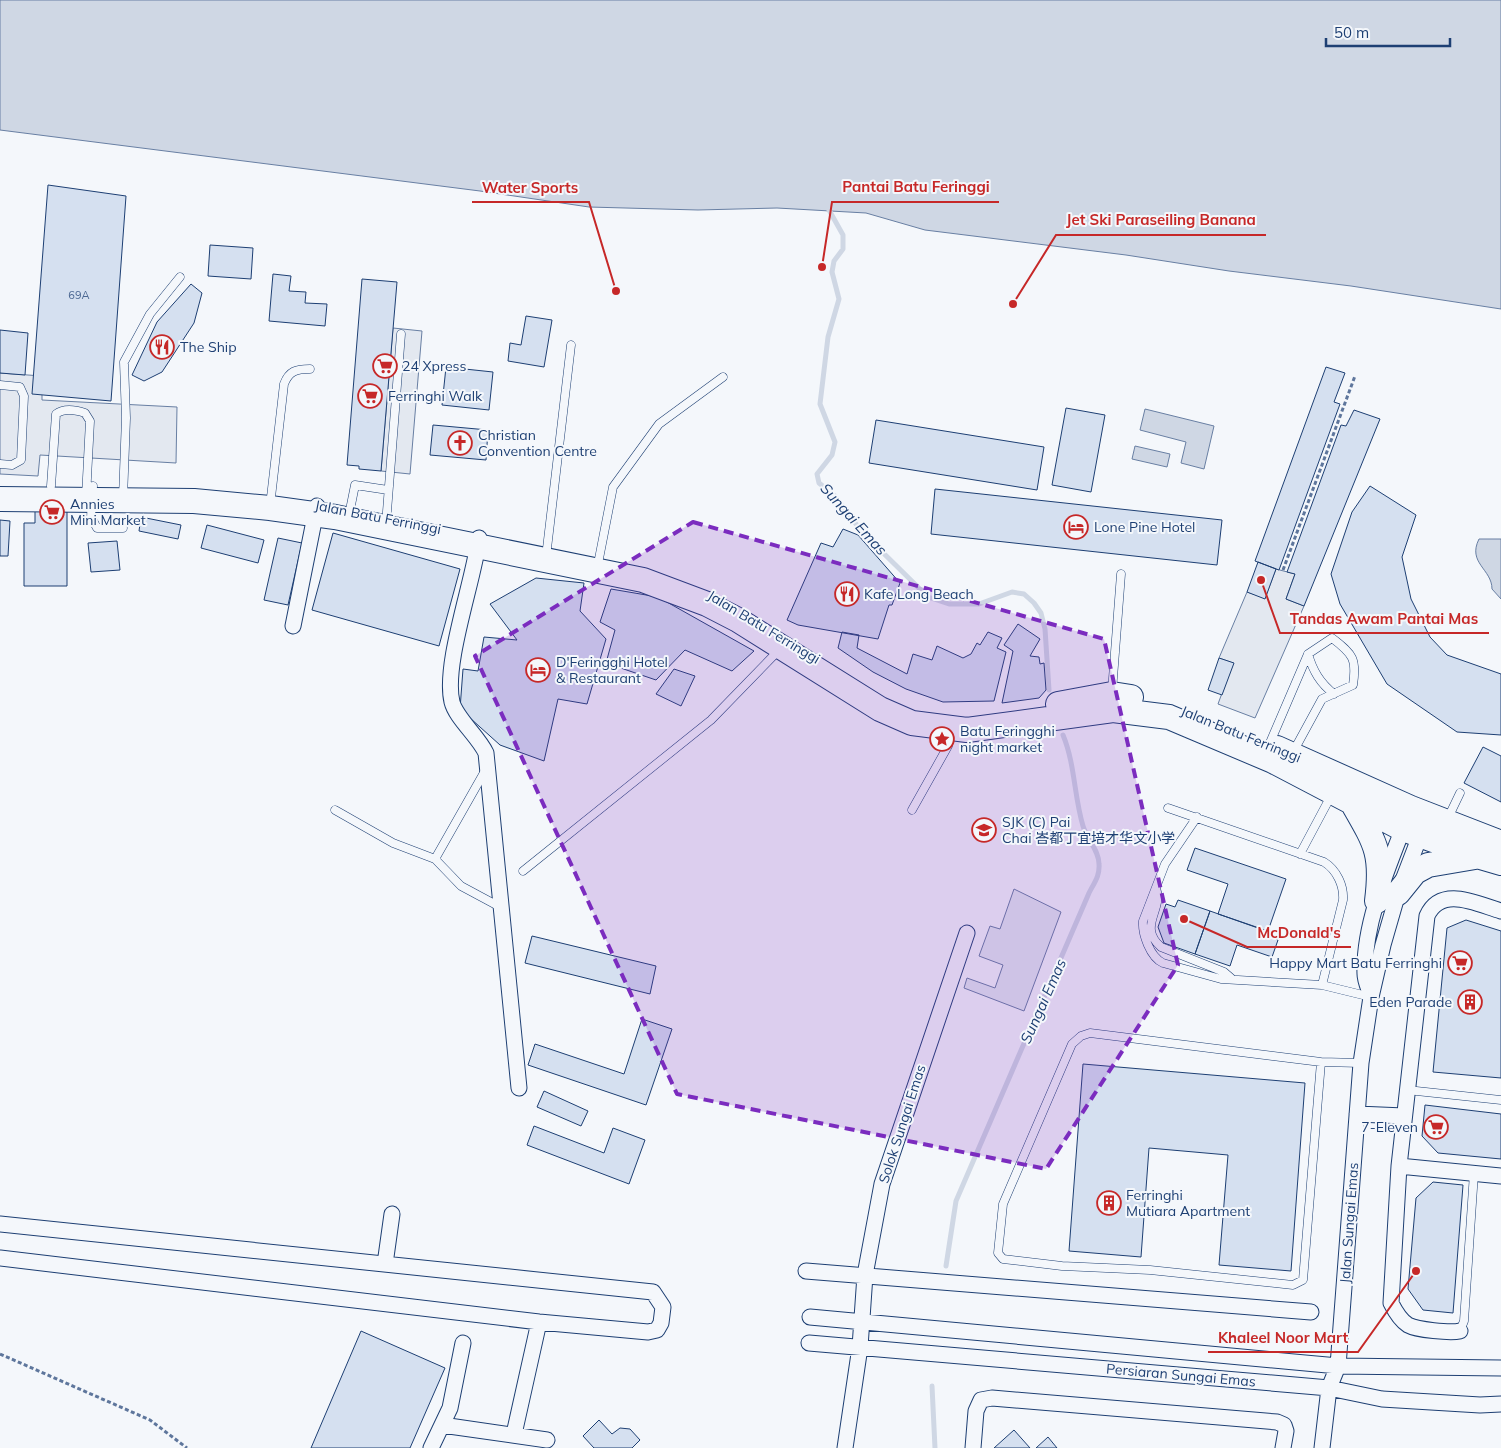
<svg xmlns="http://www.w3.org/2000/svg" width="1501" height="1448" font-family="Mulish,'Noto Sans SC',sans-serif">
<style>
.green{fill:#e3e9f0;stroke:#687fa3}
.parking{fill:#e3e8f0;stroke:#687fa3}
.water{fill:#cfd7e4;stroke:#687fa3}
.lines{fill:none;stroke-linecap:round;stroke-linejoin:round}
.stream{stroke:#cfd7e4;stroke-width:5}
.building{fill:#d5e0f0;stroke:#1d3f73}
.lane-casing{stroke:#1d3f73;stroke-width:9}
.street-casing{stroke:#1d3f73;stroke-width:17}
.primary-casing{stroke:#1d3f73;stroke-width:26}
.path{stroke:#5e769c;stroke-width:3;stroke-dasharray:4 2.5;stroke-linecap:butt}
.lane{stroke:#f4f7fb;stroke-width:8}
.street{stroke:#f4f7fb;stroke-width:15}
.primary{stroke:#f4f7fb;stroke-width:24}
.marked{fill:#7b2cbf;fill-opacity:0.2;stroke:#7b2cbf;stroke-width:4;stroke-dasharray:10 6;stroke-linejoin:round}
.labels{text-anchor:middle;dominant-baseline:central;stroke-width:4;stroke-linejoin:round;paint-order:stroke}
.number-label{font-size:11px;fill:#4b6792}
.poi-label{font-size:14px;fill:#1d3f73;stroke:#f4f7fb;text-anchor:start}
.street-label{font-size:14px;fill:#1d3f73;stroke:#f4f7fb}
.water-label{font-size:15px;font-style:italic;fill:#1d3f73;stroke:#f4f7fb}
.leader{fill:none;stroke:#c62828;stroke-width:2}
.callout-dot{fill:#c62828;stroke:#f4f7fb;stroke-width:2}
.callout-label{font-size:15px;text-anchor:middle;font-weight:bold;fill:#c62828;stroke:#f4f7fb;stroke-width:4;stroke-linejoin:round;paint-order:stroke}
</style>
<rect width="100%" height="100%" fill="#f4f7fb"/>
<path class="green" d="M 1014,889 L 1061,912 L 1024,1011 L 964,988 L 967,978 L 995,988 L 1003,965 L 979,956 L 990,926 L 1000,929 Z"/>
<path class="parking" d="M 393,328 L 422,331 L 410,474 L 381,471 Z
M 0,373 L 42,376 L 42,400 L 177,407 L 176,463 L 40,455 L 38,476 L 0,474 Z
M 1276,569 L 1295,574 L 1286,599 L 1304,606 L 1255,718 L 1218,704 L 1233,663 L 1219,658 L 1247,592 L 1265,598 Z"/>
<path class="water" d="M 0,0 L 1501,0 L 1501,309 L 1351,286 L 1229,271 L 1126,255 L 925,230 L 866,213 L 777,208 L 698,210 L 589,207 L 480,191 L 0,130 Z
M 1145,409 L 1214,426 L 1204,469 L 1181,463 L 1186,442 L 1140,430 Z
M 1135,446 L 1170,454 L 1167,467 L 1132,459 Z
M 1479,539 L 1501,539 L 1501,599 L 1492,589 C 1492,569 1467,563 1479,539 Z"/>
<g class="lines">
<path class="stream" d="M 829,210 L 843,235 L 843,249 L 834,261 L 832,272 L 839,299 L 828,337 L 820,404 L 835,442 L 832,455 L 817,474 L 819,483 L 835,496 L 862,532 L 928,597 L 949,604 L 979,604 L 1012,592 L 1024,594 L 1034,603 L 1041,613 L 1045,629 L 1049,690
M 946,1266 L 956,1201 L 1089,893 C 1094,883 1100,876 1099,864 C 1099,850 1087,840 1083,826 C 1074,796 1075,764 1063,735
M 932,1386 L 935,1448"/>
</g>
<path class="building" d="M 48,185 L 126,196 L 111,401 L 32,394 Z
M 210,245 L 253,248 L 251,279 L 208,276 Z
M 273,274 L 291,276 L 289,291 L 306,292 L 305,303 L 327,304 L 325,326 L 269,321 Z
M 362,279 L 397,282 L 381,471 L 359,469 L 359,466 L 347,465 Z
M 191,284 L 202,293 L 194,323 L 162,372 L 144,381 L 132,375 L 157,322 Z
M 526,316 L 552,320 L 544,367 L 508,361 L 510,343 L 521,345 Z
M 0,330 L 28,333 L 25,375 L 0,373 Z
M 446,367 L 493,372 L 489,410 L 442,405 Z
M 1326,367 L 1345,373 L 1334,402 L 1340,404 L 1279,570 L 1255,561 Z
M 1066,408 L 1105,415 L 1091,492 L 1052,485 Z
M 1354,410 L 1380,419 L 1304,606 L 1286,599 L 1295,574 L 1287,572 L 1341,425 L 1346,426 Z
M 876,420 L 1044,447 L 1037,490 L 869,463 Z
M 433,425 L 488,430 L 486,460 L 430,455 Z
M 1370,486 L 1416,515 L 1402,557 L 1411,599 L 1430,637 L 1447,655 L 1501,674 L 1501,735 L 1457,732 L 1387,684 L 1340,604 L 1331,574 L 1352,512 Z
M 935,489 L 1222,520 L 1217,565 L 931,534 Z
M 35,506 L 67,506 L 67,586 L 24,586 L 24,523 L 35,523 Z
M 141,517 L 181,525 L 178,539 L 139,531 Z
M 0,520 L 10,521 L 8,556 L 0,556 Z
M 207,525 L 264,540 L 258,563 L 201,548 Z
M 843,529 L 858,535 L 900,583 L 892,605 L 889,605 L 878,639 L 798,625 L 787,620 L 821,543 L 833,547 Z
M 333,533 L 460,569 L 439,646 L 312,610 Z
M 278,538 L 302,543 L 288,605 L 264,600 Z
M 117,541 L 120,570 L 91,572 L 88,543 Z
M 1258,562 L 1276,569 L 1265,599 L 1247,592 Z
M 536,578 L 584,583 L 580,611 L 606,639 L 587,704 L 558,699 L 544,761 L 500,745 L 460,709 L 463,669 L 478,671 L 484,637 L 517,640 L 490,604 Z
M 611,589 L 658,597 L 754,651 L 732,671 L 685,650 L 656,680 L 606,663 L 615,630 L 600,622 Z
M 1018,624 L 1040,639 L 1030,656 L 1039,657 L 1040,664 L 1044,663 L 1046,690 L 1039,698 L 1002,703 L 1013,651 L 1004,645 Z
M 842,632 L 859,635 L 857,648 L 907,674 L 913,654 L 932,660 L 937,646 L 963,658 L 971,654 L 977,643 L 980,645 L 988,632 L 1002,638 L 997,648 L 1006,652 L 994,701 L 943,702 L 906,689 L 873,672 L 838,648 Z
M 1219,658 L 1234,663 L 1222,695 L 1208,690 Z
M 674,669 L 695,676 L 681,706 L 656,694 Z
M 1483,747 L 1501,756 L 1501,802 L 1464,783 Z
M 1195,848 L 1286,879 L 1268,931 L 1218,914 L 1228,884 L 1187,870 Z
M 1178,900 L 1210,911 L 1195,954 L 1164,943 L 1158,927 L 1166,904 L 1175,907 Z
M 1210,911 L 1272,933 L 1271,937 L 1278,940 L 1272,957 L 1237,945 L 1230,966 L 1195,954 Z
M 1466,920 L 1501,931 L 1501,1078 L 1433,1072 L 1447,928 Z
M 532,936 L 656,966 L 650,994 L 525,963 Z
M 642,1019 L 672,1029 L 646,1105 L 528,1065 L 535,1044 L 624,1074 Z
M 1083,1064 L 1305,1083 L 1291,1271 L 1219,1265 L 1228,1155 L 1149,1148 L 1141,1257 L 1069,1251 Z
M 544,1091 L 588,1111 L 581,1126 L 537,1107 Z
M 1425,1105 L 1501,1114 L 1501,1159 L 1438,1153 L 1422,1136 Z
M 534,1126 L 604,1153 L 613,1128 L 645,1140 L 629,1184 L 527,1145 Z
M 1433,1182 L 1463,1185 L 1453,1313 L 1423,1310 L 1408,1289 L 1416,1198 Z
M 361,1331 L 445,1368 L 410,1448 L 311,1448 Z
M 599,1420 L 612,1434 L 620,1428 L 630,1429 L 640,1440 L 632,1448 L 594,1448 L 583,1436 Z
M 1014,1430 L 1030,1448 L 994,1448 Z
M 1048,1437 L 1057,1448 L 1036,1448 Z"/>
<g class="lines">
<g class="lane-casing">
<path id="lane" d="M 0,385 L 20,387 L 24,396 L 21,460 L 12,465 L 0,464
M 51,486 L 56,414 C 64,408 76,410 85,413 L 90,421 L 86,497
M 93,486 L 91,517 L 97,528 L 123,528
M 123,498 L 126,418 L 124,362 L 150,314 L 180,277
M 270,506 L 284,384 C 289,371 296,369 310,369
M 350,510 L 355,485 L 388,490
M 386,524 L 401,334
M 546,557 L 571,345
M 597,569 L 613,487 L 659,424 L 723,377
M 1332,638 C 1353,654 1357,659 1353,685 L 1322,699 L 1292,754 L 1273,761 L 1269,745 L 1308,654 Z
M 1308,654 C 1313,671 1320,683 1334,694
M 1112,691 L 1121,574
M 1168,808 L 1324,862 C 1337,870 1344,886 1343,900 L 1322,985
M 335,810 L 393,843 L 435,859 L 461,886 L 502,908
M 912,810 L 948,746 L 951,732
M 1197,817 L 1165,864 L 1143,921 C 1142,934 1150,957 1163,963 L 1221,979 L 1322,985 L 1371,997
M 1448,818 L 1460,793
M 1300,854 L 1332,794
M 435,859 L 485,771
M 523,871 L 711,720 L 780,649
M 1156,888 C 1164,910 1137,926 1161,947 L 1224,972 L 1231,978
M 1321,1062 L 1303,1280 L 1293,1285 L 1150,1270 L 1062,1266 L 1003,1259 L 998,1253 L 1003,1204 L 1072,1044 L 1081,1036 L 1090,1033 L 1321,1062 L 1361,1063
M 1407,1090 L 1501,1100
M 1460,1331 L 1464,1321 L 1474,1173"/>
</g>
<g class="street-casing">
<path id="street" d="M 479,538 C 474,580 443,664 452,702 C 456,718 478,736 486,753 L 519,1088
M 293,626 L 317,506
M 1371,996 C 1369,989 1365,981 1365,974 C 1363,925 1388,867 1406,821
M 1357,1114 L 1404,1116
M 1399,1166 L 1501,1176
M 0,1224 L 653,1292 L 663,1307 L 661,1323 L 657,1330 L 648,1332 L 539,1322 L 0,1258
M 385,1264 L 392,1214
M 806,1271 L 1311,1312
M 810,1317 L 1338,1366 L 1501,1368
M 1460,1331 C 1450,1333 1417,1330 1408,1325 C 1400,1320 1395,1311 1391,1303 L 1399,1166 L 1427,916 C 1441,885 1477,904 1501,911
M 809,1343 L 1329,1388 L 1382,1399 L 1480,1405 L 1501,1404
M 442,1425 L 547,1440
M 514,1434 L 539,1322
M 431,1448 L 450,1408 L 463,1343
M 845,1448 L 860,1347 L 865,1275 L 882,1184 L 967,933
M 973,1448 L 976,1411 L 981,1400 L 992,1398 L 1277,1422 L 1284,1425 L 1286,1431 L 1283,1448
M 1322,1448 L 1329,1388 L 1338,1366 L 1361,1063 L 1371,997 L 1383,945 L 1398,893 L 1423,828"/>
</g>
<g class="primary-casing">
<path id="primary" d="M 0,499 L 194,501 L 270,508 L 335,517 L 643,580 L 707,604 L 738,620 L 880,709 L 912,723 L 967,730 L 1113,710 L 1169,717 L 1273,761 L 1403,829 L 1477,856 L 1501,863
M 1058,704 L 1112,694 L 1131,697
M 1277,748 L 1411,808 L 1501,843
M 1353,804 C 1376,844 1383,854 1377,901
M 1398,893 L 1415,872 L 1428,865 L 1475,857"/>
</g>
<path class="path" d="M 1283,570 L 1355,376
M 0,1354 L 150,1420 L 187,1448"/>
<use href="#lane" class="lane"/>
<use href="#street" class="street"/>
<use href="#primary" class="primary"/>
</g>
<path class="marked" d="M 693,522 L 1104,639 L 1178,965 L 1046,1169 L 677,1094 L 475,656 Z"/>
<defs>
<g id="restaurant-ring" transform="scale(1.25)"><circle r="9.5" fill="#f4f7fb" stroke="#c62828" stroke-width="1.5"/><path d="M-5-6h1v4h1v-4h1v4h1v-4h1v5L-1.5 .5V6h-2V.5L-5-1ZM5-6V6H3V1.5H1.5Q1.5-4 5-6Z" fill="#c62828"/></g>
<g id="supermarket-ring" transform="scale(1.25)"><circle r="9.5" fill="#f4f7fb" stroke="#c62828" stroke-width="1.5"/><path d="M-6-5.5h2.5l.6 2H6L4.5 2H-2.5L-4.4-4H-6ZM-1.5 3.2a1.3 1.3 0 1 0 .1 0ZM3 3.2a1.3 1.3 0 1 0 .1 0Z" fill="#c62828"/></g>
<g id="church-ring" transform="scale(1.25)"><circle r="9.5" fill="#f4f7fb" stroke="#c62828" stroke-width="1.5"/><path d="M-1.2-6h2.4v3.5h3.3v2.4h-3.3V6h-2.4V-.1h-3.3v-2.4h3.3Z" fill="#c62828"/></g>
<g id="hotel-ring" transform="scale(1.25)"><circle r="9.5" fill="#f4f7fb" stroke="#c62828" stroke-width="1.5"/><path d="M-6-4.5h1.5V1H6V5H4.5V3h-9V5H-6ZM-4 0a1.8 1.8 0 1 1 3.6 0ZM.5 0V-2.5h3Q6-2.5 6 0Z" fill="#c62828"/></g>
<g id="sight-ring" transform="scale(1.25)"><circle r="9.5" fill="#f4f7fb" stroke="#c62828" stroke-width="1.5"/><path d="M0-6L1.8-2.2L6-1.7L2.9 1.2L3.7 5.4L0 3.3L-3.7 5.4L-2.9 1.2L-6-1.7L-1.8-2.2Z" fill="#c62828"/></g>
<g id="school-ring" transform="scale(1.25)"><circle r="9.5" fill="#f4f7fb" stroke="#c62828" stroke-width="1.5"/><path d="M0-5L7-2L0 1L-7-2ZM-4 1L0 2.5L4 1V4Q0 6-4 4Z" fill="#c62828"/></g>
<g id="building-ring" transform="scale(1.25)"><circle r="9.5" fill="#f4f7fb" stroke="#c62828" stroke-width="1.5"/><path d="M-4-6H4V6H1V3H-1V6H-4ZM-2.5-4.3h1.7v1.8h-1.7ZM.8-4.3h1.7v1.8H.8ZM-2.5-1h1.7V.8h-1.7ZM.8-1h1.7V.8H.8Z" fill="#c62828"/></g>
</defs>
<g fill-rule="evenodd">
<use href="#restaurant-ring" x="162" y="347"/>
<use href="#supermarket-ring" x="385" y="366"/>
<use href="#supermarket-ring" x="370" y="396"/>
<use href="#church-ring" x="460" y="443"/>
<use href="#supermarket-ring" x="52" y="512"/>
<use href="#hotel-ring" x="1076" y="527"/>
<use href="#restaurant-ring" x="847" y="594"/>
<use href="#hotel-ring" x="538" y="670"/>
<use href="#sight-ring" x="942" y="739"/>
<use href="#school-ring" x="984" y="830"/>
<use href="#supermarket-ring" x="1460" y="963"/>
<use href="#building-ring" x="1470" y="1002"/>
<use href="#supermarket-ring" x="1436" y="1127"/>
<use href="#building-ring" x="1109" y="1203"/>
</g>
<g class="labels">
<g class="number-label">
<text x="79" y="295">69A</text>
</g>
<g class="poi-label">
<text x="180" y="347">The Ship</text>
<text x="402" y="366">24 Xpress</text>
<text x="388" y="396">Ferringhi Walk</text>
<text x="478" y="435">Christian<tspan x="478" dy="16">Convention Centre</tspan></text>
<text x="70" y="504">Annies<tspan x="70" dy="16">Mini Market</tspan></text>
<text x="1094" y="527">Lone Pine Hotel</text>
<text x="864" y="594">Kafe Long Beach</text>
<text x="556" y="662">D'Feringghi Hotel<tspan x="556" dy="16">&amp; Restaurant</tspan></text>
<text x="960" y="731">Batu Feringghi<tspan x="960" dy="16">night market</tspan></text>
<text x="1002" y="822">SJK (C) Pai<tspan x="1002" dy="16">Chai 峇都丁宜培才华文小学</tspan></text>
<text x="1442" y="963" text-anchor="end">Happy Mart Batu Ferringhi</text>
<text x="1452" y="1002" text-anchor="end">Eden Parade</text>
<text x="1418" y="1127" text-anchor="end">7-Eleven</text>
<text x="1126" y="1195">Ferringhi<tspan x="1126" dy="16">Mutiara Apartment</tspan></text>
</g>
<g class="street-label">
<text transform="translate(378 517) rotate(11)">Jalan Batu Ferringgi</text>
<text transform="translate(764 627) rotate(31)">Jalan Batu Ferringgi</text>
<text transform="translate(1241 734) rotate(22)">Jalan Batu Ferringgi</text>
<text transform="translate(902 1124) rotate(-72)">Solok Sungai Emas</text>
<text transform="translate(1349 1223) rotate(-86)">Jalan Sungai Emas</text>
<text transform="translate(1181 1375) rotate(5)">Persiaran Sungai Emas</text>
</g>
<g class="water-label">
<text transform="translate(854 519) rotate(48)">Sungai Emas</text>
<text transform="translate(1043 1001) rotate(-66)">Sungai Emas</text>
</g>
</g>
<path class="leader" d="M822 267L832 202H999M616 291L589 202H472M1013 304L1056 235H1266M1261 580L1280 633H1489M1184 919L1247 947H1351M1416 1271L1358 1352H1208"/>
<g class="callout-dot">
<circle cx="822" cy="267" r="5"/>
<circle cx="616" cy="291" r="5"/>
<circle cx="1013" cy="304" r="5"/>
<circle cx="1261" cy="580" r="5"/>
<circle cx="1184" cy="919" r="5"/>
<circle cx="1416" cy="1271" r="5"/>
</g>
<g class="callout-label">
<text x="916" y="192">Pantai Batu Feringgi</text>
<text x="530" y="193">Water Sports</text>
<text x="1161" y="225">Jet Ski Paraseiling Banana</text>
<text x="1384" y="624">Tandas Awam Pantai Mas</text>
<text x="1299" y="938">McDonald's</text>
<text x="1283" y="1343">Khaleel Noor Mart</text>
</g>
<path d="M1326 38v8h124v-8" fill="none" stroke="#1d3f73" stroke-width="2.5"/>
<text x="1334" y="38" font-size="15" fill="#1d3f73" stroke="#f4f7fb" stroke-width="4" paint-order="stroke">50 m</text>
</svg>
